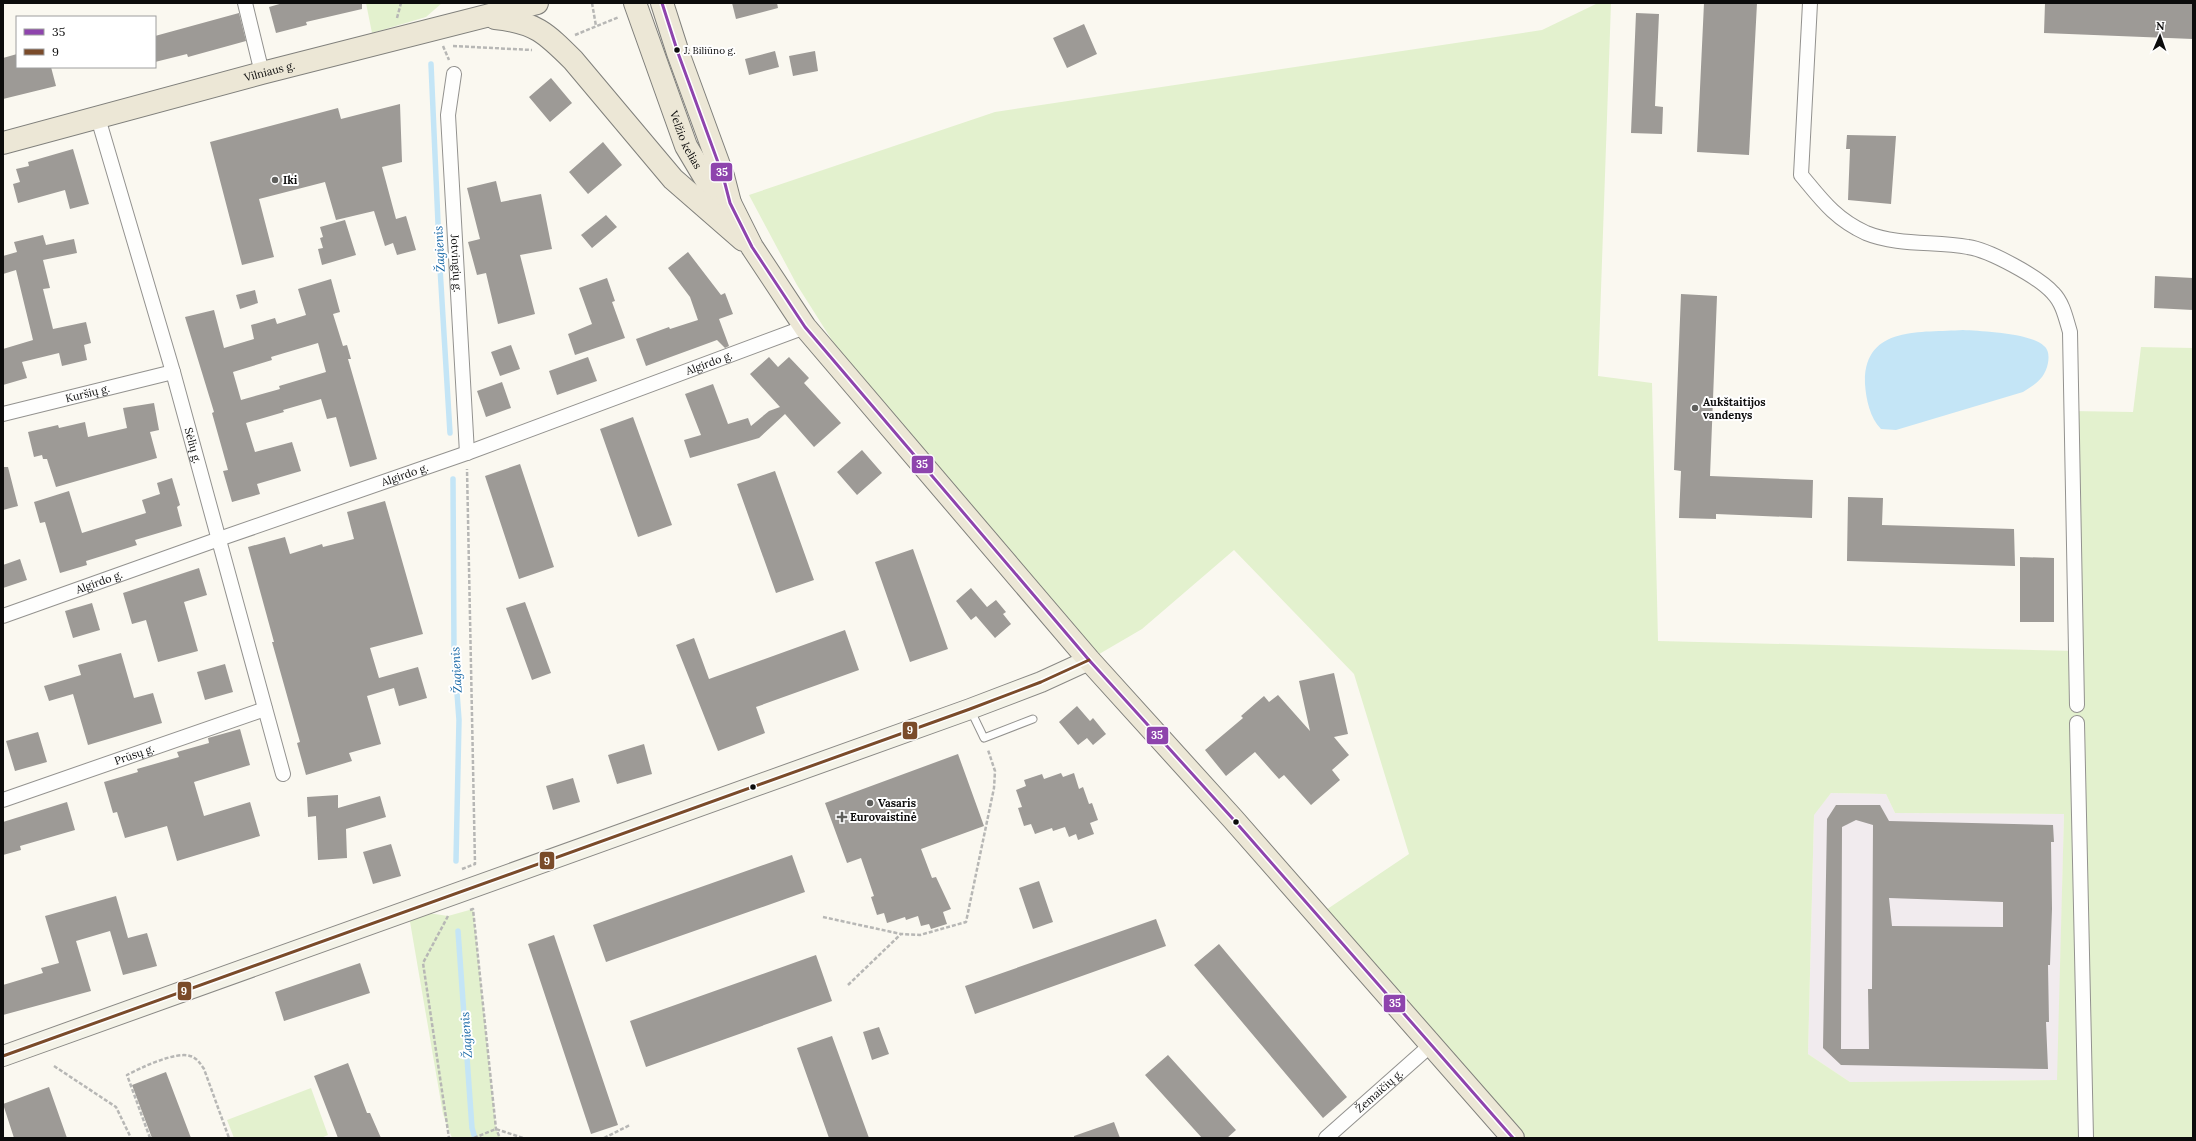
<svg xmlns="http://www.w3.org/2000/svg" width="2196" height="1141" font-family="Lora,serif">
<style>
.industrial{fill:#f1ebee}
.green{fill:#e3f1ce;fill-rule:evenodd}
.water{fill:#c4e5f6}
.lines{fill:none;stroke-linecap:round;stroke-linejoin:round}
.stream{stroke:#c4e5f6;stroke-width:5.5}
.building{fill:#9d9a96;fill-rule:evenodd}
.service-casing{stroke:#93928f;stroke-width:9}
.minor-casing{stroke:#93928f;stroke-width:16}
.secondary-casing{stroke:#8a8985;stroke-width:22}
.primary-casing{stroke:#80807c;stroke-width:24}
.path{stroke:#b7b7b5;stroke-width:2.5;stroke-dasharray:4 2;stroke-linecap:butt}
.service{stroke:#fefefd;stroke-width:7}
.minor{stroke:#fefefd;stroke-width:14}
.secondary{stroke:#f4f3e8;stroke-width:20}
.primary{stroke:#ece7d6;stroke-width:22}
.bus-1-casing{stroke:#fff;stroke-width:6}
.bus-2-casing{stroke:#fff;stroke-width:6}
.bus-1{stroke:#8e44ad;stroke-width:3}
.bus-2{stroke:#7a4b2a;stroke-width:3}
.bus-dot{fill:#0c0c0c;stroke:#fff;stroke-width:1.5}
.poi-dot{fill:#5f5f5c;stroke:#fff;stroke-width:1.5}
.labels{text-anchor:middle;dominant-baseline:central;stroke-width:4;stroke-linejoin:round;paint-order:stroke}
.bus-label{font-size:10px;fill:#0c0c0c;stroke:#fff;text-anchor:start}
.street-label{font-size:11px;fill:#0c0c0c;stroke:#fff}
.poi-label{font-size:11px;font-weight:bold;fill:#0c0c0c;stroke:#fff;text-anchor:start}
.water-label{font-size:12px;font-style:italic;fill:#1063a3;stroke:#fff}
.line-badge{stroke:#fff;stroke-width:1.5}
.badge-label{font-size:11px;text-anchor:middle;font-weight:bold;fill:#fff}
</style>
<rect width="100%" height="100%" fill="#faf8f0"/>
<path class="industrial" d="M 1831,793 L 1886,794 L 1895,813 L 2064,814 L 2058,1080 L 1850,1082 L 1808,1054 L 1814,814 Z"/>
<path class="green" d="M 366,3 L 442,3 L 426,17 L 372,33 Z
M 1598,3 L 1611,3 L 1598,376 L 1652,383 L 1658,641 L 2076,651 L 2071,411 L 2133,412 L 2141,347 L 2193,348 L 2193,1138 L 1511,1138 L 1317,916 L 1409,854 L 1354,674 L 1234,550 L 1142,629 L 1089,660 L 835,345 L 797,285 L 749,195 L 995,112 L 1542,30 ZM 1831,793 L 1886,794 L 1895,813 L 2064,814 L 2057,1080 L 1850,1082 L 1808,1054 L 1814,815 Z
M 473,909 L 496,1129 L 501,1138 L 452,1138 L 443,1114 L 408,910 L 448,916 Z
M 311,1088 L 328,1135 L 321,1138 L 234,1138 L 227,1120 Z"/>
<path class="water" d="M 1963,330 C 1981,331 2031,333 2044,346 C 2049,350 2049,357 2048,363 C 2045,378 2036,384 2023,392 L 1896,430 L 1881,429 C 1870,418 1866,399 1865,384 C 1863,325 1921,333 1963,330 Z"/>
<g class="lines">
<path class="stream" d="M 431,64 L 440,268 L 450,433
M 453,479 L 454,652 L 459,720 L 456,861
M 458,931 L 472,1128 L 475,1138"/>
</g>
<path class="building" d="M 283,3 L 362,3 L 362,9 L 306,22 L 307,25 L 276,33 L 269,7 Z
M 732,3 L 777,3 L 778,8 L 736,19 Z
M 1704,3 L 1757,3 L 1749,155 L 1697,152 Z
M 2045,3 L 2193,3 L 2193,39 L 2044,33 Z
M 239,13 L 246,41 L 188,57 L 187,54 L 155,62 L 155,36 Z
M 1636,13 L 1659,14 L 1655,106 L 1663,107 L 1662,134 L 1631,133 Z
M 1084,24 L 1097,54 L 1067,68 L 1053,38 Z
M 775,51 L 779,67 L 749,75 L 745,59 Z
M 815,51 L 818,71 L 793,76 L 789,56 Z
M 17,54 L 17,67 L 51,67 L 56,86 L 3,99 L 3,58 Z
M 551,78 L 572,103 L 550,122 L 529,97 Z
M 400,104 L 402,162 L 382,167 L 396,219 L 406,216 L 416,250 L 397,255 L 393,243 L 385,246 L 374,211 L 336,220 L 325,182 L 259,199 L 274,257 L 242,265 L 210,142 L 338,108 L 341,119 Z
M 1847,135 L 1896,136 L 1891,204 L 1848,200 L 1850,149 L 1846,149 Z
M 603,142 L 622,165 L 588,194 L 569,172 Z
M 73,149 L 89,204 L 70,209 L 65,190 L 18,203 L 13,184 L 20,182 L 16,169 L 29,166 L 28,162 Z
M 496,181 L 501,202 L 541,194 L 552,249 L 520,255 L 535,314 L 498,324 L 486,273 L 477,275 L 468,242 L 480,239 L 467,188 Z
M 606,215 L 617,227 L 592,248 L 581,235 Z
M 345,220 L 356,255 L 322,265 L 318,249 L 323,248 L 320,238 L 323,237 L 320,227 Z
M 43,235 L 46,245 L 74,239 L 77,253 L 43,260 L 50,288 L 43,289 L 53,329 L 86,322 L 91,343 L 84,345 L 87,360 L 62,366 L 59,353 L 22,362 L 27,378 L 3,385 L 3,349 L 33,340 L 16,270 L 3,274 L 3,256 L 17,252 L 14,242 Z
M 688,252 L 721,295 L 725,293 L 733,314 L 719,319 L 729,346 L 725,348 L 717,340 L 646,366 L 636,339 L 669,327 L 670,329 L 698,320 L 690,297 L 668,268 Z
M 2155,276 L 2193,278 L 2193,310 L 2154,308 Z
M 607,278 L 615,301 L 612,302 L 625,338 L 575,355 L 568,334 L 592,324 L 579,288 Z
M 331,279 L 340,312 L 333,314 L 343,346 L 347,345 L 351,359 L 348,359 L 377,459 L 350,467 L 336,417 L 327,419 L 321,399 L 283,410 L 284,412 L 246,423 L 255,452 L 292,442 L 301,471 L 257,484 L 260,494 L 232,502 L 223,471 L 228,470 L 212,413 L 214,412 L 185,317 L 214,310 L 224,348 L 254,339 L 251,325 L 275,318 L 277,324 L 306,315 L 298,289 ZM 318,343 L 326,372 L 279,386 L 280,389 L 241,400 L 233,372 L 272,360 L 271,357 Z
M 255,290 L 258,303 L 240,309 L 236,295 Z
M 1681,294 L 1717,296 L 1710,476 L 1813,480 L 1812,518 L 1716,514 L 1716,519 L 1679,518 L 1681,471 L 1674,470 Z
M 511,345 L 520,369 L 500,376 L 491,352 Z
M 588,357 L 597,381 L 557,395 L 549,371 Z
M 769,357 L 778,367 L 789,357 L 809,378 L 804,383 L 841,423 L 814,447 L 785,414 L 759,438 L 690,458 L 684,440 L 701,435 L 685,394 L 713,384 L 728,424 L 748,418 L 751,426 L 769,411 L 780,407 L 750,374 Z
M 502,382 L 511,408 L 486,417 L 477,391 Z
M 154,403 L 159,430 L 150,432 L 157,458 L 56,487 L 47,459 L 43,459 L 42,455 L 34,457 L 28,432 L 58,425 L 59,428 L 85,422 L 88,437 L 127,428 L 123,408 Z
M 633,417 L 672,525 L 638,537 L 600,429 Z
M 862,450 L 882,473 L 857,495 L 837,472 Z
M 520,464 L 554,567 L 519,579 L 485,476 Z
M 3,467 L 8,467 L 18,506 L 3,510 Z
M 775,471 L 814,580 L 776,593 L 737,484 Z
M 172,478 L 180,505 L 177,507 L 182,526 L 135,540 L 137,545 L 86,561 L 87,565 L 60,573 L 45,522 L 40,523 L 34,502 L 69,491 L 82,533 L 146,513 L 142,500 L 160,494 L 157,483 Z
M 1848,497 L 1883,498 L 1882,525 L 2014,529 L 2015,566 L 1847,561 Z
M 385,501 L 423,634 L 370,648 L 379,678 L 418,667 L 427,698 L 399,706 L 394,688 L 367,696 L 381,744 L 349,753 L 352,761 L 306,775 L 297,743 L 300,742 L 272,642 L 274,642 L 248,547 L 285,537 L 290,554 L 322,544 L 323,547 L 354,539 L 347,512 Z
M 913,549 L 948,649 L 910,662 L 875,562 Z
M 2020,557 L 2054,558 L 2054,622 L 2020,622 Z
M 20,559 L 27,580 L 3,588 L 3,565 Z
M 199,568 L 207,595 L 184,602 L 198,651 L 158,662 L 146,620 L 132,624 L 123,593 Z
M 971,588 L 987,607 L 996,600 L 1006,612 L 1003,614 L 1011,624 L 995,638 L 976,616 L 971,620 L 956,601 Z
M 525,602 L 551,673 L 532,680 L 506,608 Z
M 92,603 L 100,630 L 73,638 L 65,611 Z
M 845,630 L 859,670 L 756,707 L 765,733 L 718,751 L 676,645 L 694,638 L 709,679 Z
M 121,653 L 134,698 L 153,693 L 162,723 L 88,745 L 73,694 L 49,701 L 44,686 L 81,675 L 78,665 Z
M 225,664 L 233,692 L 205,700 L 197,672 Z
M 1334,673 L 1348,734 L 1334,737 L 1349,755 L 1332,770 L 1340,780 L 1311,805 L 1284,775 L 1279,779 L 1255,752 L 1226,776 L 1205,750 L 1243,718 L 1241,716 L 1264,696 L 1269,702 L 1278,695 L 1310,731 L 1299,681 Z
M 1077,706 L 1090,721 L 1093,718 L 1106,734 L 1093,745 L 1087,738 L 1078,745 L 1059,722 Z
M 240,729 L 250,765 L 194,782 L 204,816 L 250,802 L 260,836 L 177,861 L 167,826 L 125,838 L 117,812 L 113,813 L 104,782 L 138,772 L 137,769 L 179,757 L 177,752 L 209,743 L 208,738 Z
M 38,732 L 47,762 L 15,771 L 6,741 Z
M 644,744 L 652,774 L 617,784 L 608,755 Z
M 958,754 L 984,826 L 921,849 L 932,878 L 936,877 L 951,909 L 943,912 L 947,924 L 931,929 L 929,924 L 921,926 L 918,916 L 906,920 L 905,917 L 887,923 L 884,913 L 877,915 L 871,897 L 874,896 L 861,858 L 847,863 L 825,803 Z
M 1061,773 L 1063,777 L 1074,773 L 1079,789 L 1083,787 L 1089,804 L 1092,803 L 1098,820 L 1090,823 L 1094,834 L 1078,840 L 1076,834 L 1069,837 L 1065,827 L 1053,831 L 1052,828 L 1035,834 L 1031,824 L 1024,826 L 1018,808 L 1022,807 L 1016,790 L 1026,786 L 1024,780 L 1042,774 L 1044,779 Z
M 573,778 L 580,802 L 553,810 L 546,786 Z
M 338,795 L 338,808 L 380,796 L 386,817 L 346,829 L 347,858 L 318,860 L 316,816 L 308,817 L 307,797 Z
M 67,802 L 75,830 L 20,846 L 21,850 L 3,855 L 3,822 Z
M 1836,805 L 1880,805 L 1889,821 L 2053,825 L 2054,842 L 2051,842 L 2052,909 L 2050,965 L 2048,965 L 2049,1022 L 2046,1022 L 2048,1069 L 1841,1065 L 1823,1048 L 1827,819 ZM 1856,820 L 1873,825 L 1872,989 L 1868,989 L 1869,1049 L 1841,1049 L 1842,827 ZM 1889,898 L 2003,902 L 2003,927 L 1892,926 Z
M 391,844 L 401,876 L 373,884 L 363,852 Z
M 792,855 L 805,892 L 606,962 L 593,925 Z
M 1039,881 L 1053,922 L 1033,929 L 1019,888 Z
M 116,896 L 128,938 L 147,933 L 157,966 L 123,975 L 110,931 L 76,941 L 91,991 L 3,1015 L 3,985 L 43,973 L 41,968 L 59,963 L 45,916 Z
M 1156,919 L 1166,946 L 975,1014 L 965,986 Z
M 554,935 L 618,1125 L 591,1134 L 528,944 Z
M 1219,944 L 1347,1097 L 1323,1118 L 1194,965 Z
M 816,955 L 832,1001 L 646,1067 L 630,1021 Z
M 360,963 L 370,993 L 284,1021 L 275,992 Z
M 879,1027 L 889,1054 L 872,1060 L 863,1032 Z
M 832,1036 L 869,1138 L 829,1138 L 797,1048 Z
M 1168,1055 L 1236,1130 L 1227,1138 L 1202,1138 L 1145,1075 Z
M 348,1063 L 367,1113 L 370,1113 L 381,1138 L 338,1138 L 314,1076 Z
M 166,1072 L 191,1138 L 152,1138 L 132,1085 Z
M 49,1087 L 67,1138 L 14,1138 L 3,1104 Z
M 1114,1122 L 1120,1138 L 1074,1138 L 1074,1136 Z"/>
<g class="lines">
<g class="service-casing">
<path id="service" d="M 971,711 L 984,738 L 1033,719"/>
</g>
<g class="minor-casing">
<g id="minor">
<path d="M 245,3 L 262,73"/>
<path d="M 1810,3 L 1801,175 C 1821,199 1835,219 1866,233 C 1898,246 1935,241 1968,247 C 1989,250 2039,277 2053,293 C 2063,303 2066,319 2070,332 L 2077,705"/>
<path id="s1" d="M 454,74 L 448,115 L 467,453"/>
<path id="s2" d="M 98,118 L 173,372 L 283,774"/>
<path id="s3" d="M 3,414 L 173,372"/>
<path id="s4" d="M 3,616 L 219,539 L 467,453 L 805,327"/>
<path d="M 2077,723 L 2086,1138"/>
<path id="s5" d="M 3,800 L 265,709"/>
<path id="s6" d="M 1326,1138 L 1432,1044"/>
</g>
</g>
<g class="secondary-casing">
<path id="secondary" d="M 3,1056 L 970,709 L 1041,682 L 1089,660"/>
</g>
<g class="primary-casing">
<g id="primary">
<path id="s7" d="M 635,3 L 686,146 L 708,183 L 730,203"/>
<path d="M 662,3 L 678,53 L 723,176 L 730,203 L 752,247 L 805,327 L 1089,660 L 1233,819 L 1513,1138"/>
<path d="M 495,18 C 535,22 546,33 573,60 L 673,179 L 743,240"/>
<path id="s8" d="M 3,143 L 262,73 L 537,3"/>
</g>
</g>
<path class="path" d="M 592,3 L 596,26
M 397,18 L 401,3
M 575,35 L 619,17
M 443,46 L 449,60
M 453,46 L 532,50
M 462,869 L 475,864 L 467,469
M 470,910 L 473,909 L 496,1129 L 500,1138
M 448,916 L 423,963 L 449,1138
M 823,917 L 901,934 L 920,935 L 966,922 L 994,788 L 995,771 L 988,750
M 848,985 L 901,934
M 54,1066 L 116,1107 L 131,1138
M 150,1138 L 127,1075 C 140,1068 176,1051 190,1056 C 197,1058 200,1063 204,1069 L 229,1138
M 474,1138 L 496,1129 L 523,1138
M 604,1138 L 630,1125"/>
<use href="#service" class="service"/>
<use href="#minor" class="minor"/>
<use href="#secondary" class="secondary"/>
<use href="#primary" class="primary"/>
<g class="bus-1-casing">
<path id="bus-1" d="M 662,3 L 678,53 L 723,176 L 730,203 L 752,247 L 805,327 L 1089,660 L 1233,819 L 1513,1138"/>
</g>
<g class="bus-2-casing">
<path id="bus-2" d="M 3,1056 L 970,709 L 1041,682 L 1089,660"/>
</g>
<use href="#bus-1" class="bus-1"/>
<use href="#bus-2" class="bus-2"/>
</g>
<g class="bus-dot">
<circle cx="677" cy="50" r="3.5"/>
<circle cx="753" cy="787" r="3.5"/>
<circle cx="1236" cy="822" r="3.5"/>
</g>
<g class="poi-dot">
<circle cx="275" cy="180" r="4"/>
<circle cx="1695" cy="408" r="4"/>
<circle cx="870" cy="803" r="4"/>
<path d="M840 811h4v4h4v4h-4v4h-4v-4h-4v-4h4z"/>
</g>
<g class="labels">
<g class="bus-label">
<text x="684" y="50">J. Biliūno g.</text>
</g>
<g class="street-label">
<text stroke="none"><textPath href="#s8" startOffset="276">Vilniaus g.</textPath></text>
<text stroke="none"><textPath href="#s7" startOffset="146">Velžio kelias</textPath></text>
<text stroke="none"><textPath href="#s1" startOffset="190">Jotvingių g.</textPath></text>
<text stroke="none"><textPath href="#s4" startOffset="750">Algirdo g.</textPath></text>
<text stroke="none"><textPath href="#s3" startOffset="87">Kuršių g.</textPath></text>
<text stroke="none"><textPath href="#s2" startOffset="341">Sėlių g.</textPath></text>
<text stroke="none"><textPath href="#s4" startOffset="426">Algirdo g.</textPath></text>
<text stroke="none"><textPath href="#s4" startOffset="102">Algirdo g.</textPath></text>
<text stroke="none"><textPath href="#s5" startOffset="139">Prūsų g.</textPath></text>
<text stroke="none"><textPath href="#s6" startOffset="71">Žemaičių g.</textPath></text>
</g>
<g class="poi-label">
<text x="283" y="180">Iki</text>
<text x="1703" y="402">Aukštaitijos<tspan x="1703" dy="13">vandenys</tspan></text>
<text x="878" y="803">Vasaris</text>
<text x="850" y="817">Eurovaistinė</text>
</g>
<g class="water-label">
<text transform="translate(439 249) rotate(-93)">Žagienis</text>
<text transform="translate(456 670) rotate(-93)">Žagienis</text>
<text transform="translate(466 1035) rotate(-94)">Žagienis</text>
</g>
</g>
<g class="line-badge">
<rect x="710" y="162" width="23" height="20" rx="4" fill="#8e44ad"/>
<rect x="911" y="455" width="23" height="19" rx="4" fill="#8e44ad"/>
<rect x="902" y="721" width="16" height="19" rx="4" fill="#7a4b2a"/>
<rect x="1146" y="726" width="23" height="19" rx="4" fill="#8e44ad"/>
<rect x="539" y="851" width="16" height="19" rx="4" fill="#7a4b2a"/>
<rect x="177" y="981" width="15" height="20" rx="4" fill="#7a4b2a"/>
<rect x="1383" y="994" width="23" height="19" rx="4" fill="#8e44ad"/>
</g>
<g class="badge-label">
<text x="722" y="176">35</text>
<text x="922" y="468">35</text>
<text x="910" y="734">9</text>
<text x="1157" y="739">35</text>
<text x="547" y="865">9</text>
<text x="184" y="995">9</text>
<text x="1395" y="1007">35</text>
</g>
<rect width="2196" height="1141" fill="none" stroke="#0c0c0c" stroke-width="8"/>
<rect x="16" y="16" width="140" height="52" fill="#ffffff" stroke="#9e9e9e"/>
<rect x="24" y="29" width="20" height="6" fill="#8e44ad" stroke="#9e9e9e"/>
<text x="52" y="36" font-size="12" fill="#0c0c0c">35</text>
<rect x="24" y="49" width="20" height="6" fill="#7a4b2a" stroke="#9e9e9e"/>
<text x="52" y="56" font-size="12" fill="#0c0c0c">9</text>
<g transform="translate(2160 36) rotate(2)" stroke="#ffffff" stroke-width="3" paint-order="stroke">
<path d="M0-3L7 15L0 10L-7 15Z" fill="#0c0c0c"/>
<text y="-6" font-size="11" font-weight="bold" text-anchor="middle" fill="#0c0c0c">N</text>
</g>
</svg>
